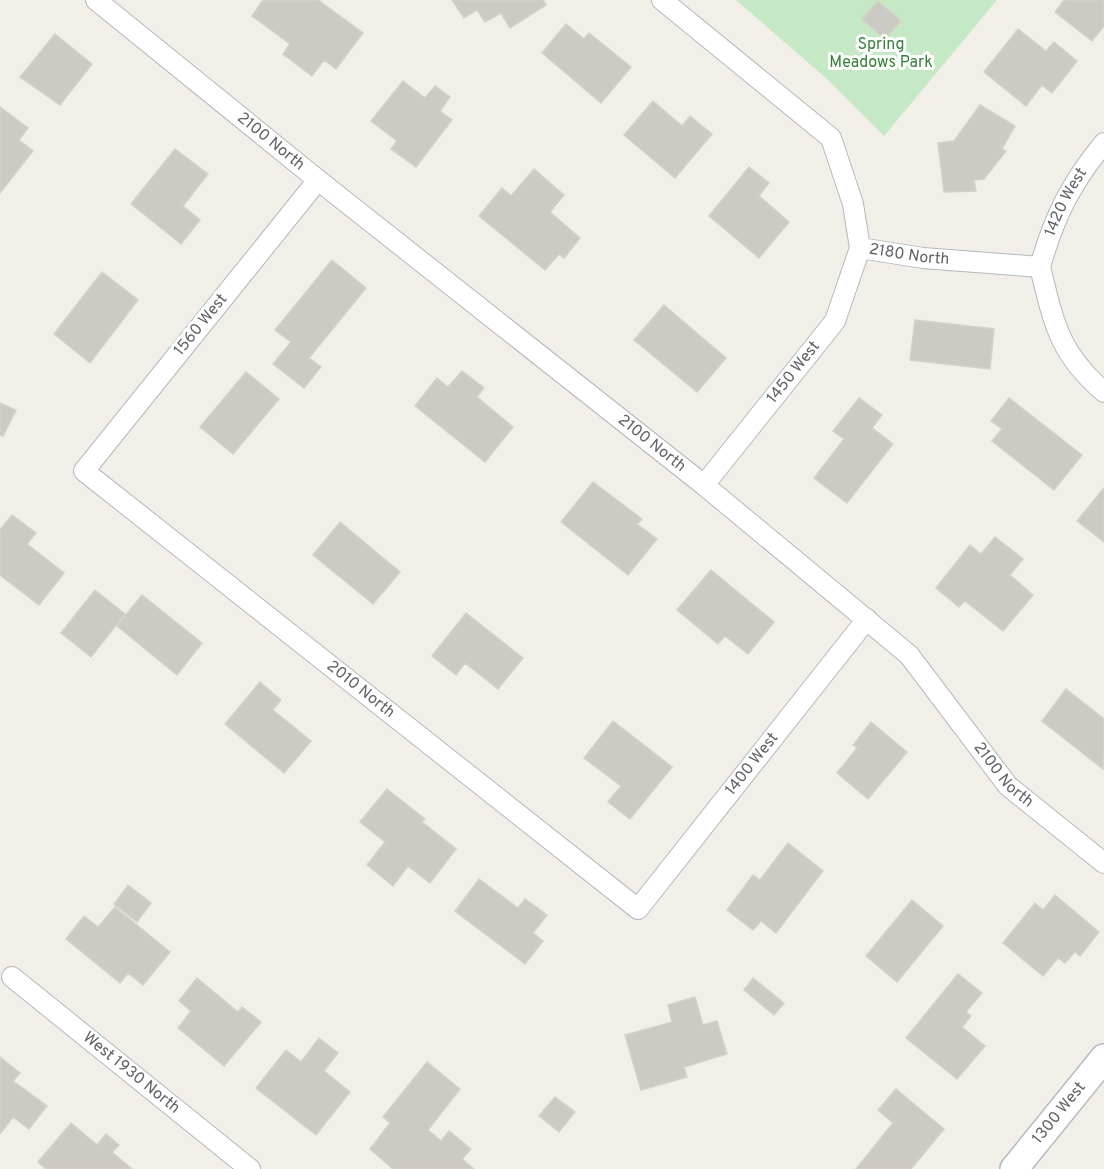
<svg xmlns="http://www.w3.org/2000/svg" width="1104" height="1169" font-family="Overpass,sans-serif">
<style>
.green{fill:#c5e8c5}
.building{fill:#cccac5;stroke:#d6d1c6;stroke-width:1.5}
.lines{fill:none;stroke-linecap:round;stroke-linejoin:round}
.street-casing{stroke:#b5b8bc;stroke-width:22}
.secondary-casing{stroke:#b6babf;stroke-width:30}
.street{stroke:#fff;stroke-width:20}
.secondary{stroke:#fff;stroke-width:27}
.labels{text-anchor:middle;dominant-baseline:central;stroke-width:6;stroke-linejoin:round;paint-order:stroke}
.park-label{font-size:16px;fill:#348238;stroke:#fff}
.street-label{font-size:16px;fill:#5f6368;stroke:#fff}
</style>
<rect width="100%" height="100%" fill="#f1efe8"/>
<path class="green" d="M 736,0 L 997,0 L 884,136 L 827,79 Z"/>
<path class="building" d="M 263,0 L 318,0 L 363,33 L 336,69 L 324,60 L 312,76 L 283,54 L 290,44 L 252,16 Z
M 452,0 L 543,0 L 546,5 L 510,28 L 501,13 L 485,22 L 477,10 L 464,18 Z
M 1064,0 L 1104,0 L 1104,26 L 1092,41 L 1055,12 Z
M 878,1 L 901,21 L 885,39 L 862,19 Z
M 566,24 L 584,39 L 589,33 L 631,67 L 601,103 L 542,53 Z
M 1018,29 L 1046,51 L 1054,42 L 1077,61 L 1052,93 L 1042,85 L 1026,106 L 984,72 Z
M 55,34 L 92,64 L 60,105 L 20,77 Z
M 403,81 L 425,98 L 435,86 L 450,97 L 440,111 L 452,120 L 416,167 L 391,149 L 397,141 L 371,121 Z
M 653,101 L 682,126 L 690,116 L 712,134 L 675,178 L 624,135 Z
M 980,105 L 1015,126 L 1002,149 L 1006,151 L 984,179 L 974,180 L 976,191 L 944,192 L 938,143 L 954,141 Z
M 0,107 L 28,128 L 19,140 L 33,151 L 0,193 Z
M 175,149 L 208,174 L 183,206 L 200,220 L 181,244 L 131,204 Z
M 749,167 L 769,183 L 759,196 L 789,222 L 759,258 L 709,216 Z
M 534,169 L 564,195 L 550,212 L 580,238 L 564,258 L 559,254 L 545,270 L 479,216 L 502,188 L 511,196 Z
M 332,260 L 366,288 L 309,358 L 321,367 L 304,388 L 273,364 L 291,342 L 275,330 Z
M 102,272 L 138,300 L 90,363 L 54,334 Z
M 664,305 L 726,358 L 697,392 L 634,340 Z
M 915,320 L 994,329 L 990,369 L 910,360 Z
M 462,371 L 484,388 L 477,397 L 513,427 L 485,462 L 415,406 L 437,378 L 448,387 Z
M 246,372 L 279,399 L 233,454 L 200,427 Z
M 859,398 L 882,415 L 872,428 L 893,444 L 847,503 L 814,478 L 844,439 L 833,431 Z
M 1009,398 L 1082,455 L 1054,490 L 992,441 L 1002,429 L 991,421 Z
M 0,403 L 16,410 L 3,436 L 0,435 Z
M 593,482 L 642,519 L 637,524 L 657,539 L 628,575 L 561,522 Z
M 1104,488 L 1104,542 L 1077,521 Z
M 12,515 L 36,533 L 27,544 L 64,573 L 39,605 L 0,575 L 0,530 Z
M 340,522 L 400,572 L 373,604 L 313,555 Z
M 995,537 L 1023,559 L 1010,575 L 1033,595 L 1003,631 L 965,601 L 959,607 L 936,588 L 970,545 L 981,554 Z
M 711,570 L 774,622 L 748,654 L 725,636 L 718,644 L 677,610 Z
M 95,590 L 125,614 L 91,657 L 61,633 Z
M 142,595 L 202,643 L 177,675 L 117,626 Z
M 466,613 L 523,658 L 498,689 L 465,663 L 456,675 L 432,656 Z
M 260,682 L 281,700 L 273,710 L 311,741 L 284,773 L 225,724 Z
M 1066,689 L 1104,719 L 1103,769 L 1042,721 Z
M 613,721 L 672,767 L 630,819 L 608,802 L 621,786 L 584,758 Z
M 871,722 L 907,752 L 868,799 L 837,773 L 857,748 L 853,745 Z
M 387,789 L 425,819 L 422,822 L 456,849 L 430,883 L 408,866 L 393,886 L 367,865 L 385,842 L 360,822 Z
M 788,843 L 823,871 L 776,933 L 761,921 L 753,930 L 727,910 L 753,875 L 760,880 Z
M 479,879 L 518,908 L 525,899 L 547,915 L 533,933 L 543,941 L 525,964 L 455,911 Z
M 128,885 L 151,903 L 137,922 L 114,904 Z
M 1055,895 L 1099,932 L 1080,956 L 1075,952 L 1065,963 L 1058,958 L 1043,976 L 1003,943 L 1035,903 L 1043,910 Z
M 912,900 L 943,926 L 897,982 L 866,956 Z
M 115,907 L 170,952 L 143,985 L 128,973 L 120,983 L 66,939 L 84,916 L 98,927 Z
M 958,974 L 982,993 L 966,1012 L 971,1016 L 962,1027 L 985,1046 L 957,1079 L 906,1038 Z
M 197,978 L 238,1012 L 242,1007 L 261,1022 L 224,1066 L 178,1028 L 191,1011 L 179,1001 Z
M 753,978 L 784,1003 L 774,1015 L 744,990 Z
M 695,997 L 703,1025 L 717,1021 L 727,1054 L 684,1067 L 687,1077 L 641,1090 L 625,1035 L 672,1022 L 668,1005 Z
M 319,1038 L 338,1053 L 324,1071 L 350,1092 L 316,1135 L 256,1088 L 286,1050 L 301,1062 Z
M 0,1057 L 20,1073 L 13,1081 L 47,1106 L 29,1129 L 13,1117 L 0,1134 Z
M 427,1062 L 460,1089 L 428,1130 L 441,1141 L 449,1131 L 471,1149 L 462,1159 L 474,1169 L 393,1169 L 370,1149 L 390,1123 L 383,1117 Z
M 896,1089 L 944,1129 L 911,1169 L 856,1169 L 893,1123 L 878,1110 Z
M 555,1097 L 575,1112 L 559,1132 L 539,1116 Z
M 71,1123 L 97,1145 L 106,1134 L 119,1145 L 112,1152 L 132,1169 L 46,1169 L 38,1162 Z"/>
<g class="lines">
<g class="street-casing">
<g id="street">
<path id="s1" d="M 96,0 L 318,180 L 704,485 L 909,655 L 1008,786 L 1104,863"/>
<path id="s2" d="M 662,0 L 831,138 L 853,204 L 860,248 L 923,258 L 1040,267 C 1054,323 1058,352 1104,392"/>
<path id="s3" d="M 318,180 L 84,471 L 638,909 L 867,619"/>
<path id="s4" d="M 1040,267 C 1054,217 1071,183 1104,143"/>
<path id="s5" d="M 704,485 L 835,321 L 860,248"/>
<path id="s6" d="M 12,977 L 250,1169"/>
</g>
</g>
<g class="secondary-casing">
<g id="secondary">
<path id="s7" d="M 1014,1169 L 1104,1058"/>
</g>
</g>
<use href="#street" class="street"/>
<use href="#secondary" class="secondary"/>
</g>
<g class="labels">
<g class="park-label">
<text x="881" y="45">Spring<tspan x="881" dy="18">Meadows Park</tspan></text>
</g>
<g class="street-label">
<text stroke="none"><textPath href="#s1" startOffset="225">2100 North</textPath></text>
<text stroke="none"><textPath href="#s4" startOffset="70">1420 West</textPath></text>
<text stroke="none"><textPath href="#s2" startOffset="382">2180 North</textPath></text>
<text transform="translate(201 325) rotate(-51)">1560 West</text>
<text stroke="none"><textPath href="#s5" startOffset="144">1450 West</textPath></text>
<text stroke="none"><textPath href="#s1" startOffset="711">2100 North</textPath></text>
<text stroke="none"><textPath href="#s3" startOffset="726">2010 North</textPath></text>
<text stroke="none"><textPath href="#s3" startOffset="1264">1400 West</textPath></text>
<text stroke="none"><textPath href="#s1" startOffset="1197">2100 North</textPath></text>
<text stroke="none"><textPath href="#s6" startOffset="153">West 1930 North</textPath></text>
<text stroke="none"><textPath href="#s7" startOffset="72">1300 West</textPath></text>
</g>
</g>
</svg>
